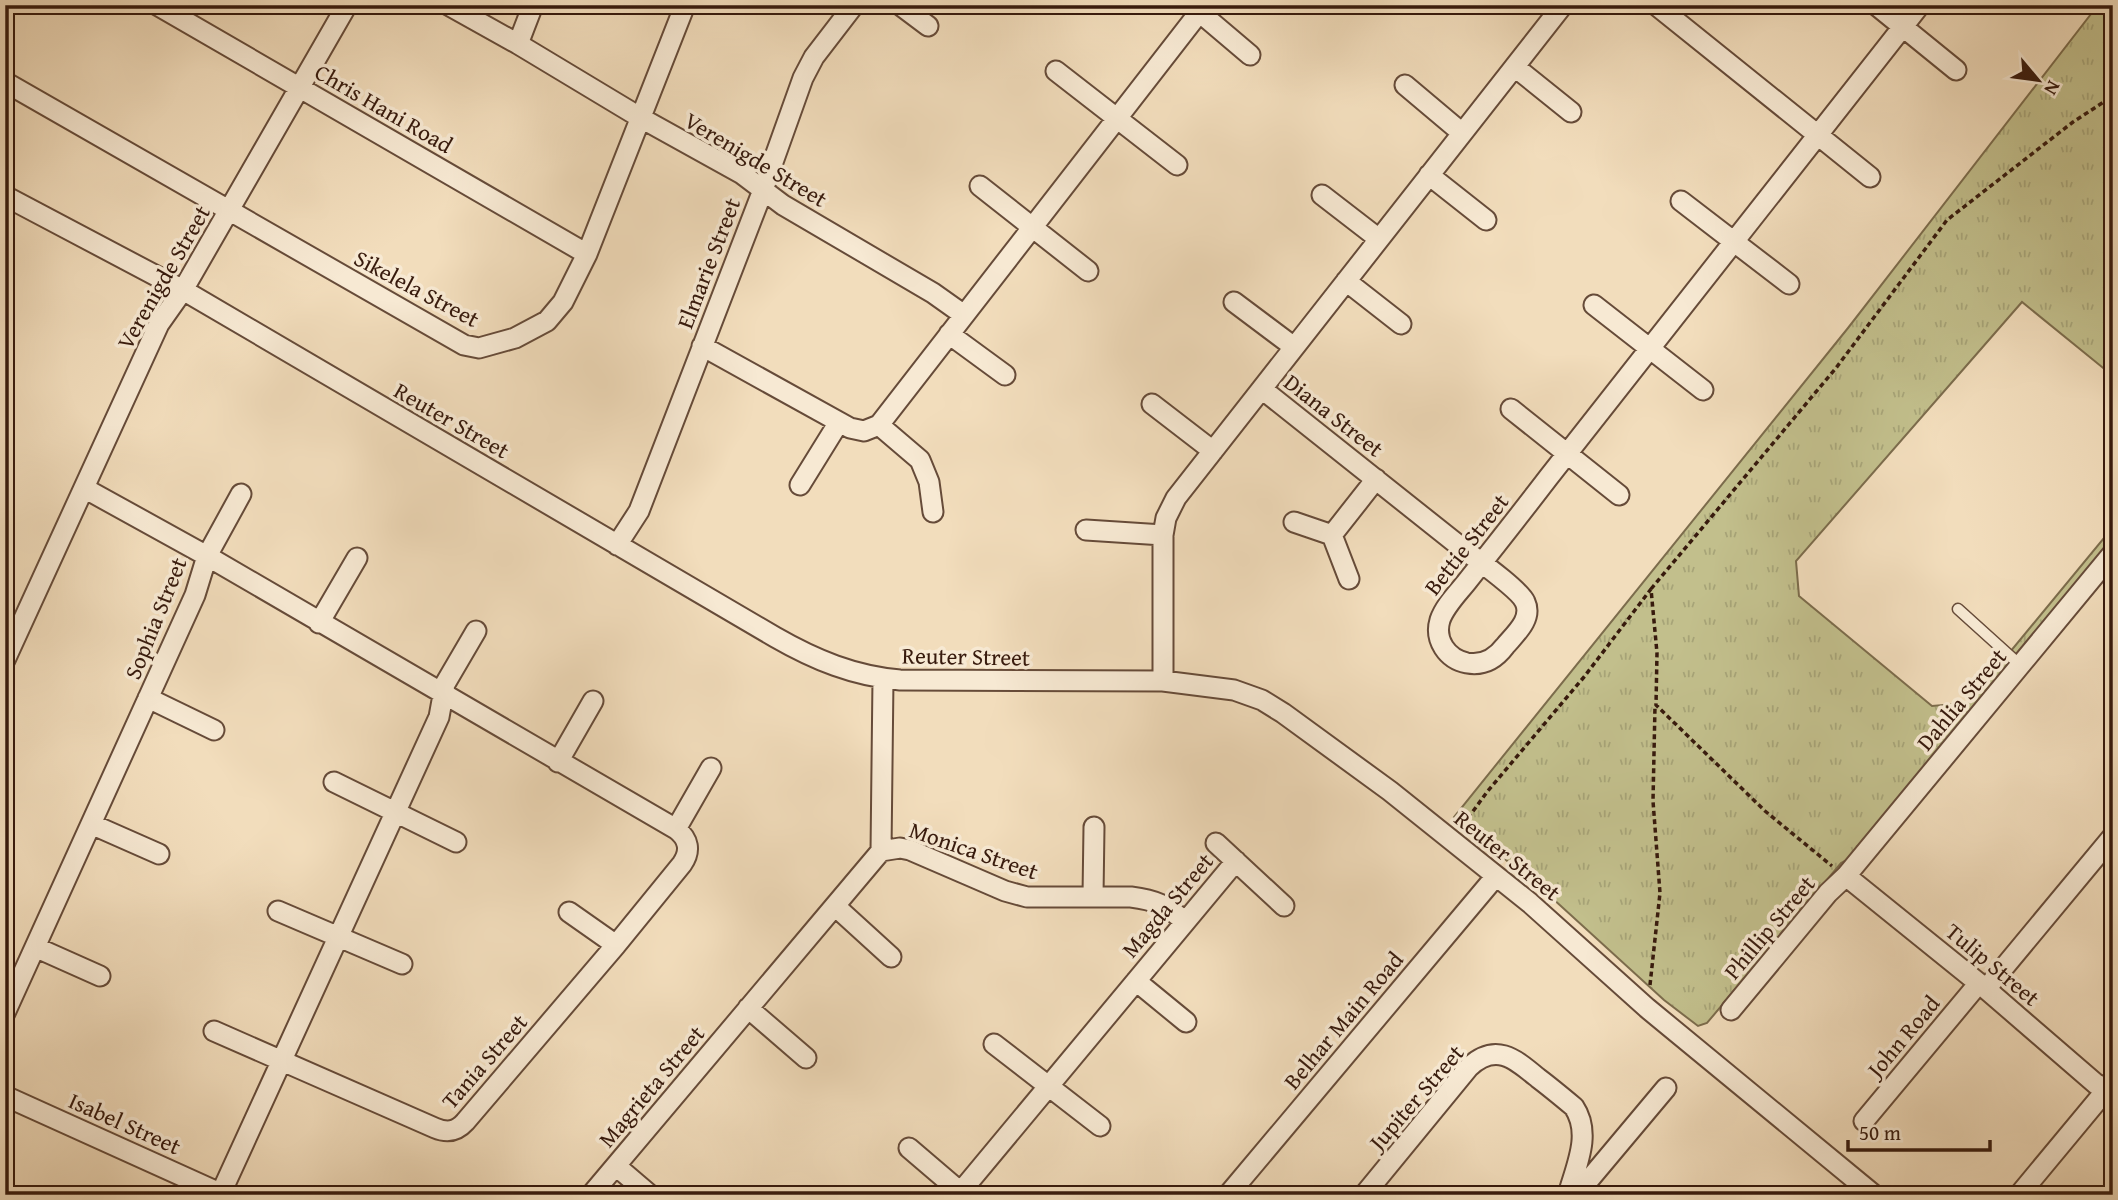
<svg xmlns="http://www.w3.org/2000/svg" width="2118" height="1200" font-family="'Gentium Book Plus',serif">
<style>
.grass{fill:url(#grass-tufts);stroke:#7c6c4c;stroke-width:2}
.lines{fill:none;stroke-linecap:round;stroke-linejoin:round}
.service-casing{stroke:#664b39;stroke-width:13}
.minor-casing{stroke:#664b39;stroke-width:23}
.path{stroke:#371a0d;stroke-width:3.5;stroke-dasharray:5 3.5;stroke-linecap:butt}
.service{stroke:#f7e9d3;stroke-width:10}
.minor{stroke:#f7e9d3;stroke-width:19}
.labels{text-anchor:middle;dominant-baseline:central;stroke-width:7;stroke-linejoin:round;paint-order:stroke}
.street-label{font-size:23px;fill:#371a0d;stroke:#f7e9d3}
</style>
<defs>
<pattern id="grass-tufts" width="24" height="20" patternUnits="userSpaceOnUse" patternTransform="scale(1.75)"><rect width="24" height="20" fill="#c2bf8c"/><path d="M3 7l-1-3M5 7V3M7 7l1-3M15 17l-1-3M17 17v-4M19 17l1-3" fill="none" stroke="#a7a478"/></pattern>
</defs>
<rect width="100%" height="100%" fill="#f2ddbc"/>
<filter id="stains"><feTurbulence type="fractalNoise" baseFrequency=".00286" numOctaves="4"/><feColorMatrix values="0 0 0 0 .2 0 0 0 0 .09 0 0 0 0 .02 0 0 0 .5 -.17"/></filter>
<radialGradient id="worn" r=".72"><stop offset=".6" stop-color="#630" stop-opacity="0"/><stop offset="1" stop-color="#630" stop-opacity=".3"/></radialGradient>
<path class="grass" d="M 2098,5 L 2113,5 L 2113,376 L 2022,302 L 1796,561 L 1799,596 L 1932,706 L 1968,703 L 2113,527 L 2113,544 L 1858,854 L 1841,863 L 1707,1023 L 1698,1026 L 1664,1000 L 1551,897 L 1454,817 L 1848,328 Z"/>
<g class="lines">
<g class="service-casing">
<path id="service" d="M 1958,609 L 2020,665"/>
</g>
<g class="minor-casing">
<path id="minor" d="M 157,5 L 587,254
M 448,5 L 518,44 L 641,118 L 742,174 L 783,205 L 933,293 L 964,315
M 900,5 L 928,26
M 1191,5 L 1250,55
M 1656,5 L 1870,177
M 1876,5 L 1956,70
M 518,44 L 533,5
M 1515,67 L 1571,112
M 1056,71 L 1177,165
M 5,82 L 464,345 L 479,348 L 515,338 L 547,321 L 563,302 L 587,254 L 685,5
M 1405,85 L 1462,133
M 1429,175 L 1486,220
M 980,186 L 1088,271
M 1322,195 L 1379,239
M 5,196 L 183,290 L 775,637 C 815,660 854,676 900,680 L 1163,681 L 1234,690 L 1262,700 L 1283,713 L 1390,791 L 1530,903 L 1647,1008 L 1874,1195
M 1681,201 L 1789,284
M 1346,281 L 1401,324
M 1234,302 L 1294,347
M 1594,305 L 1703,390
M 949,334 L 1005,375
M 702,346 L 850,428 L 864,431 L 879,425 L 1205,5
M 1262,389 C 1328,442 1395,495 1462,548 C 1475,558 1520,590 1525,602 C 1533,619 1515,634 1505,646 C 1496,658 1484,666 1467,663 C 1447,659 1434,640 1440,620 C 1445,605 1460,591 1469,579 C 1496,545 1522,512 1548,478 C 1672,321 1796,163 1920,5
M 1152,404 L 1213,451
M 1511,409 L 1619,495
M 879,425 L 920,460 L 929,482 L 933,512
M 800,485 L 839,422
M 84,488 L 207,556 L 676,829 C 689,839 691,851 682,864 L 616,945 L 465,1122 C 456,1132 447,1133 435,1128 L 214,1031
M 1294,522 L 1332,535
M 1086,530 L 1163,535
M 617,545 L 639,511 L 763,190 L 803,78 L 814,57 L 854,5
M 1349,579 L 1332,535 L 1376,479
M 319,623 L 357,558
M 5,660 L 159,324 L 183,290 L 347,5
M 1163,681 L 1163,535 L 1166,518 L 1176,498 L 1563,5
M 148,698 L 214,730
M 558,762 L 593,701
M 334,782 L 456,842
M 91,824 L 159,854
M 676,829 L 711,768
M 1216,843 L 1284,906
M 881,851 L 900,848 L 910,850 L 1005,891 L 1027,897 L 1131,897 C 1155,900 1167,905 1185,922
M 1846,876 L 1986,989 L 2096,1084 L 2113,1091
M 1093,896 L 1094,827
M 835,906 L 891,957
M 278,911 L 402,964
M 569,912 L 616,945
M 35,947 L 100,976
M 1136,981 L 1186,1022
M 1986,989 L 2113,836
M 748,1008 L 806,1058
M 1731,1010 L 1828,893 L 1846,876 L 2113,553
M 5,1013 L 195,595 L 207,556 L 241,494
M 994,1044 L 1100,1126
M 5,1096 L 224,1195
M 1864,1121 L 1979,983
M 909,1148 L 964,1195
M 616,1166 L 650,1195
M 221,1193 L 439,717 L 445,684 L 476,631
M 591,1195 L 881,851 L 883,679
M 958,1195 L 1236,861
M 1228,1195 L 1496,876
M 1364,1195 L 1469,1067 C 1496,1042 1515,1059 1538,1078 C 1550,1087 1562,1097 1574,1107 C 1592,1134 1576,1166 1568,1195
M 1574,1195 L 1588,1181 L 1666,1088
M 2019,1195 L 2107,1089"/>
</g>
<path class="path" d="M 1651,589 L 1836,368 L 1947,220 L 2073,122 L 2113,96
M 1463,825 L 1487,792 L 1584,677 L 1651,589 L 1657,653 L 1656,705 L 1765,811 L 1832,866
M 1650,985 L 1660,893 L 1653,801 L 1655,706"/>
<use href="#service" class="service"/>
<use href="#minor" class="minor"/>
</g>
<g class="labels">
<g class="street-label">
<text transform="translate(384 108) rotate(30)">Chris Hani Road</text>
<text transform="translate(756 159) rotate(31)">Verenigde Street</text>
<text transform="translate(708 263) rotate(-69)">Elmarie Street</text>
<text transform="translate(163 277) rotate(-60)">Verenigde Street</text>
<text transform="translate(417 288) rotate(28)">Sikelela Street</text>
<text transform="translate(1334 415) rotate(38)">Diana Street</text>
<text transform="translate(452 420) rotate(30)">Reuter Street</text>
<text transform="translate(1466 544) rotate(-52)">Bettie Street</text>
<text transform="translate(155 618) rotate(-68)">Sophia Street</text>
<text transform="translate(966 656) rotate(1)">Reuter Street</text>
<text transform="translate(1961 699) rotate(-50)">Dahlia Street</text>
<text transform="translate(974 850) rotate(19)">Monica Street</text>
<text transform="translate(1508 855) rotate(39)">Reuter Street</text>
<text transform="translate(1167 905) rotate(-50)">Magda Street</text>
<text transform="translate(1769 927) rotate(-50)">Phillip Street</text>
<text transform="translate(1993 964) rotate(40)">Tulip Street</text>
<text transform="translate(1343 1020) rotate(-50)">Belhar Main Road</text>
<text transform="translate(1903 1036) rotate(-50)">John Road</text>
<text transform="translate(484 1061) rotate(-49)">Tania Street</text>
<text transform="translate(651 1086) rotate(-50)">Magrieta Street</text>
<text transform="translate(1416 1097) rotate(-49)">Jupiter Street</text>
<text transform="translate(125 1123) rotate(24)">Isabel Street</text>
</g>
</g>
<rect width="2118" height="1200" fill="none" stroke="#f2ddbc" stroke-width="28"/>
<rect x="7" y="7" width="2104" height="1186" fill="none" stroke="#371a0d" stroke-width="3.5"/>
<rect x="14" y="14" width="2090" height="1172" fill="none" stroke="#371a0d" stroke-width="2"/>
<g transform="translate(2038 80) rotate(119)" stroke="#f7e9d3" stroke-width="5" paint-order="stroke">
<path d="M0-5L12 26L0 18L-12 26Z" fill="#371a0d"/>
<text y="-10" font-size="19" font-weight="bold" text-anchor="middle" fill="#371a0d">N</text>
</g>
<path d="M1848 1140v10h142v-10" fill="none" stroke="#371a0d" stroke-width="3.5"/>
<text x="1859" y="1140" font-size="21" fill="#371a0d" stroke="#f7e9d3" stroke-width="5" paint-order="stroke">50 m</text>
<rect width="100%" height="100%" filter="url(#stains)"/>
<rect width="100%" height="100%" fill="url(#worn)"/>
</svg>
